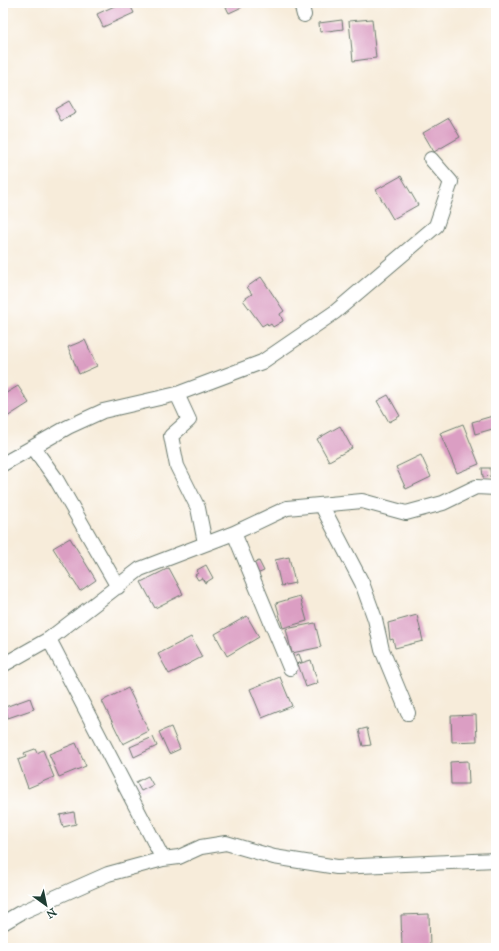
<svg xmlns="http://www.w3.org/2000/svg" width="499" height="951" font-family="'IM FELL Great Primer',serif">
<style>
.building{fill:#db9ec3}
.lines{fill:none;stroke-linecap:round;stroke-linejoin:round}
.minor-casing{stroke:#6b7a6e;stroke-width:16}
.minor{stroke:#fff;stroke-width:14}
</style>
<rect width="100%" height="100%" fill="#fff"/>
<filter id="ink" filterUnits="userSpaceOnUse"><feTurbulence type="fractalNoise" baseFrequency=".025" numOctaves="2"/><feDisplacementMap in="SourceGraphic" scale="8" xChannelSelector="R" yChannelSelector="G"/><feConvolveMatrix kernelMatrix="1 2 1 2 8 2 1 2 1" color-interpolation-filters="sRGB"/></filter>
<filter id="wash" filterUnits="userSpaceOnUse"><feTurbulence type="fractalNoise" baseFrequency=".012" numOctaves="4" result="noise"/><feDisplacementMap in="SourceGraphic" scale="16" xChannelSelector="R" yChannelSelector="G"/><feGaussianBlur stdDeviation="0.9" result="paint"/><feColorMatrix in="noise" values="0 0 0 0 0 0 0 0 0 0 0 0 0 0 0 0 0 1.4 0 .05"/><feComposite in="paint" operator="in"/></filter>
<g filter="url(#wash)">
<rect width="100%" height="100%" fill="#f7ecda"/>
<g id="blocks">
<path class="building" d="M 121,3 L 129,3 L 134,13 L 103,27 L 97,14 Z
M 224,3 L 240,3 L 242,7 L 229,13 Z
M 372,19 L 376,58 L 353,61 L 349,21 Z
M 342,20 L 343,29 L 320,32 L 319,23 Z
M 69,101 L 76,113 L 61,121 L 55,109 Z
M 449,118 L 460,137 L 434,152 L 423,133 Z
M 401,176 L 418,205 L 393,219 L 376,190 Z
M 261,277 L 284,311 L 280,314 L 283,321 L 273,327 L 271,324 L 268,326 L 267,323 L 262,326 L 243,300 L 252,294 L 247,287 Z
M 85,340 L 97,366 L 79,374 L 68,347 Z
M 18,386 L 29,403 L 7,417 L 3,411 L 3,395 Z
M 388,395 L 400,416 L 389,422 L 377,401 Z
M 496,415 L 496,428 L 475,434 L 472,422 Z
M 463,424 L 479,464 L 457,473 L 440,433 Z
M 340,426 L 352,448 L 329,461 L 317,439 Z
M 421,455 L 431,477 L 406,489 L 396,467 Z
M 482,468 L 490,468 L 491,476 L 483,477 Z
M 70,538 L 96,580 L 80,591 L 53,548 Z
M 289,557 L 295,583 L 281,586 L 275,560 Z
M 259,561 L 264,571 L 252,576 L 248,566 Z
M 206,565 L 213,578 L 205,583 L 202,578 L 198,580 L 195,575 L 198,573 L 197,570 Z
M 169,568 L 183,594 L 155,608 L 141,582 Z
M 300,596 L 307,621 L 283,628 L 276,603 Z
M 417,615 L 423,641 L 395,648 L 393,639 L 390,640 L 388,623 Z
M 247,616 L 259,637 L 227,656 L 215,634 Z
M 315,623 L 321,647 L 292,653 L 286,629 Z
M 191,637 L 202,657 L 169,674 L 158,654 Z
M 299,654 L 302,662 L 293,665 L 290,657 Z
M 311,660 L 318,683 L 306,687 L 298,664 Z
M 280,677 L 292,706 L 262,718 L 250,689 Z
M 128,688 L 149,731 L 123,744 L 102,701 Z
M 30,698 L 34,709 L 8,718 L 5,707 Z
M 476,715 L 477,741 L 452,742 L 451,716 Z
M 171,727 L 180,749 L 169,754 L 159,732 Z
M 367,728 L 371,745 L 363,746 L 359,730 Z
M 153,737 L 157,746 L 134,757 L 130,747 Z
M 76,743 L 86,766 L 59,777 L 49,754 Z
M 35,749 L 37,753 L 43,750 L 54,777 L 28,788 L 18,760 L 26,757 L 24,753 Z
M 468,761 L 469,784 L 451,784 L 450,762 Z
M 148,776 L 153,785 L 141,791 L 136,782 Z
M 74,812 L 76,824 L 63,827 L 60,815 Z
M 429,914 L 430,948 L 402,948 L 401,915 Z"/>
</g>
</g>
<g filter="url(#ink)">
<use href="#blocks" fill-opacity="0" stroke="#6b7a6e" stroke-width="1"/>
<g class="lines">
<g class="minor-casing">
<path id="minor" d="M 301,3 L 304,15
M 177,394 L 189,420 L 171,436 L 177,466 L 198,508 L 205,543
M 33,447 L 68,427 L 103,411 L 177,394 L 262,362 L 335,312 L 436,226 L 451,182 L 431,159
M 3,464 L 33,447 L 56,479 L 118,587
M 322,506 L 362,583 L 375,619 L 382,650 L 408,713
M 234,533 L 290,668
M 49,639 L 163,859
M 3,665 L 49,639 L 140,569 L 234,533 L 287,508 L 362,501 L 406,513 L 443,503 L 476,487 L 496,488
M 3,923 L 20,913 L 108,874 L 163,859 L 179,857 L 201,847 L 226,843 L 274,857 L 337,867 L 496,860"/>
</g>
<use href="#minor" class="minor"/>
</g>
</g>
<rect width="499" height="951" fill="none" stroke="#fff" stroke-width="16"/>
<g transform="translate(46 905) rotate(147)" stroke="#ffffff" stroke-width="3" paint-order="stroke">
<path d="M0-3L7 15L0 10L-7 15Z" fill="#1f3d34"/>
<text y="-6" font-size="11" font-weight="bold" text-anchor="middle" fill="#1f3d34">N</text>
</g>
</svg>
